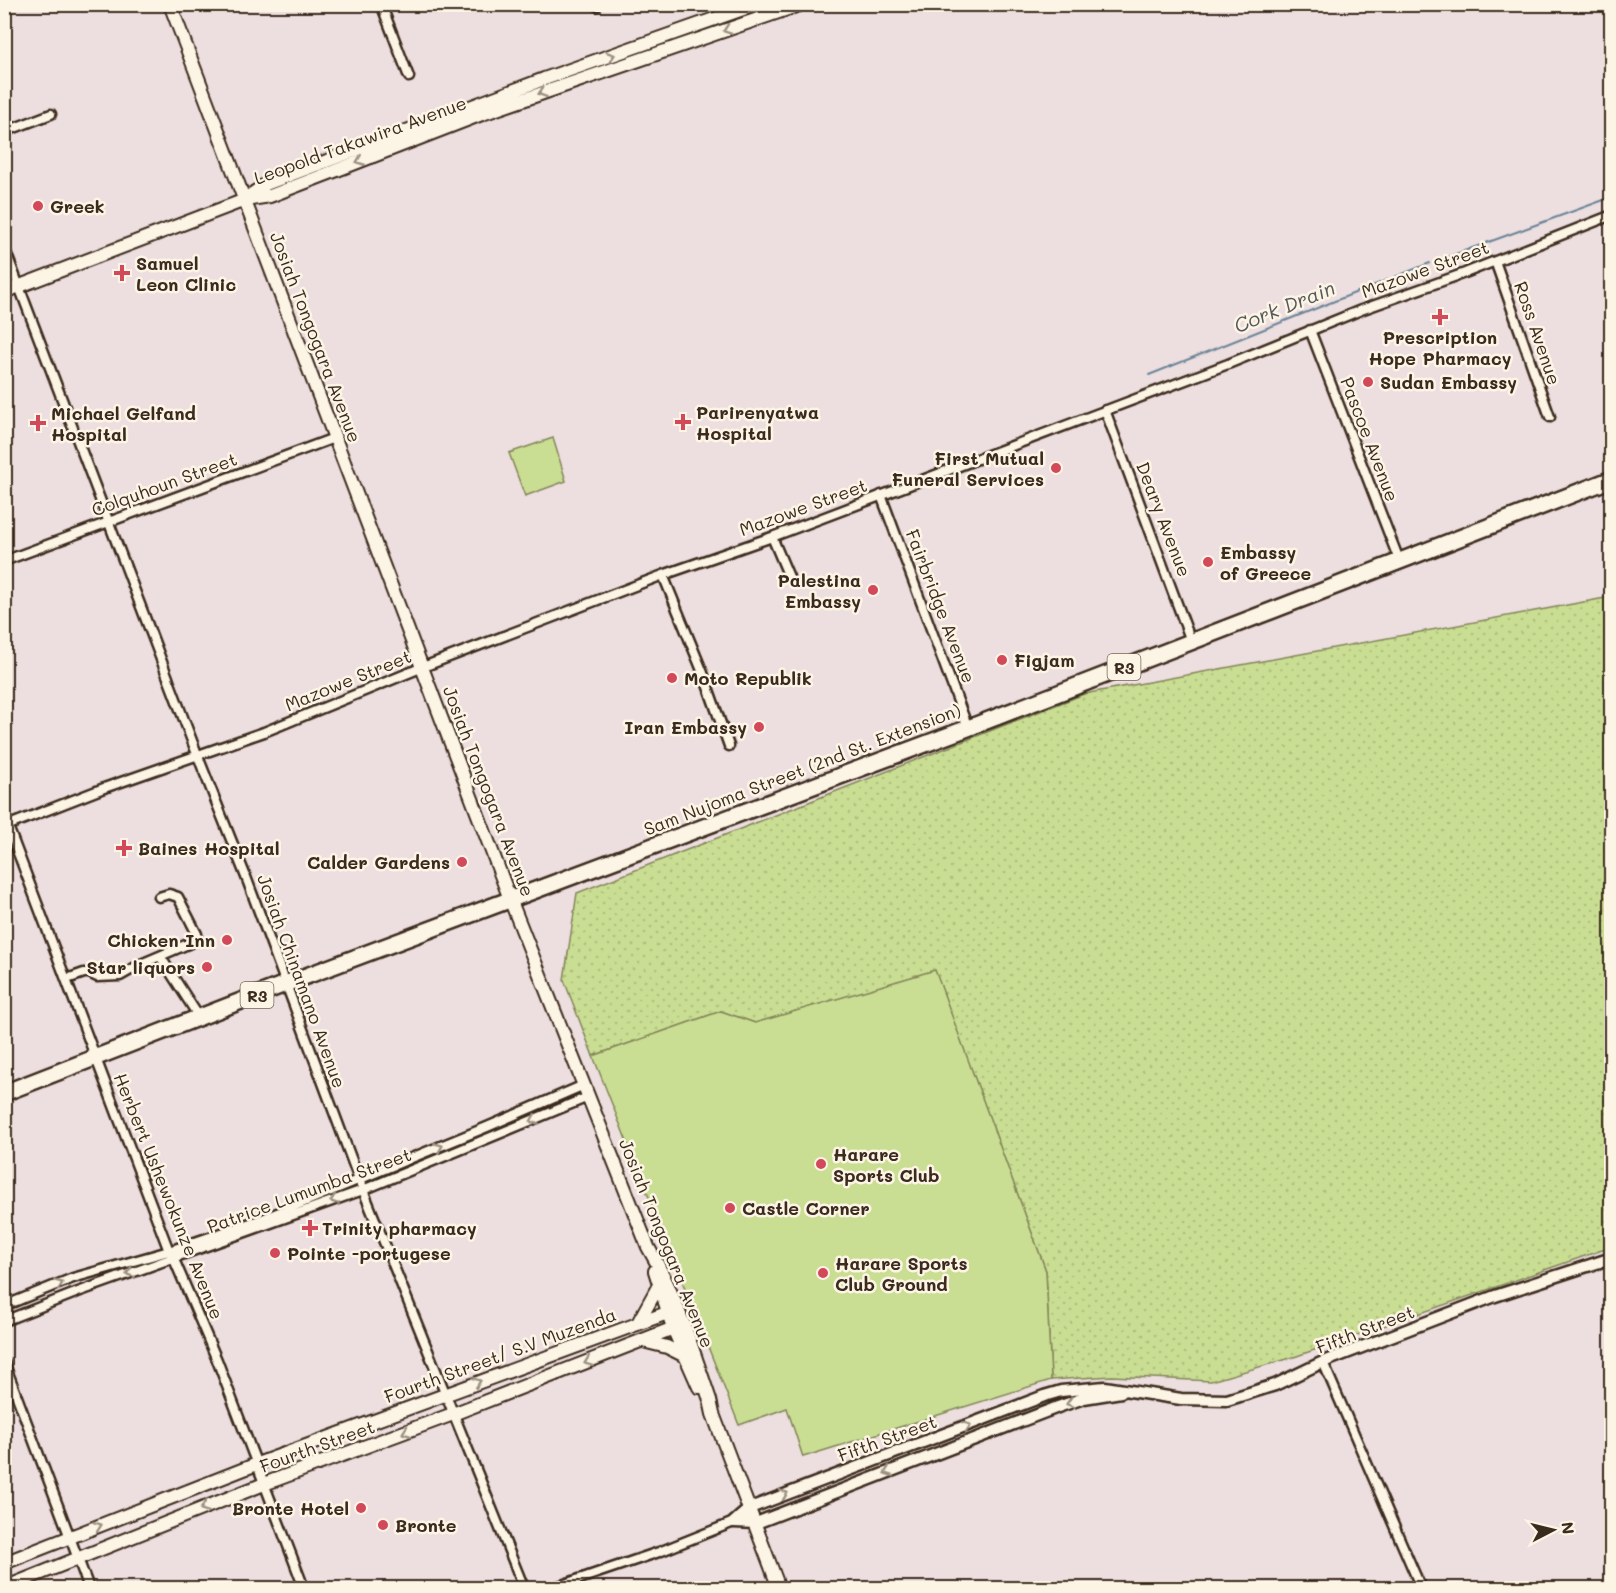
<svg xmlns="http://www.w3.org/2000/svg" width="1616" height="1593" font-family="Mali,sans-serif">
<style>
.grass{fill:url(#grass-dots);stroke:#828458;stroke-width:1.5}
.pitch{fill:#c9de93;stroke:#828458;stroke-width:1.5}
.lines{fill:none;stroke-linecap:round;stroke-linejoin:round}
.stream{stroke:#6c8598;stroke-width:2}
.minor-casing{stroke:#3b2a1e;stroke-width:13}
.tertiary-casing{stroke:#3b2a1e;stroke-width:15}
.secondary-casing{stroke:#3b2a1e;stroke-width:16}
.trunk-casing{stroke:#3b2a1e;stroke-width:20}
.minor{stroke:#fcf5e5;stroke-width:8}
.tertiary{stroke:#fcf5e5;stroke-width:10}
.secondary{stroke:#fcf5e5;stroke-width:12}
.trunk{stroke:#fcf5e5;stroke-width:15}
.oneway{stroke:#9c9082}
.poi-dot{fill:#d1495b;stroke:#fcf5e5;stroke-width:2}
.labels{text-anchor:middle;dominant-baseline:central;stroke-width:5;stroke-linejoin:round;paint-order:stroke}
.shield{fill:#fcf5e5;stroke:#75675a;stroke-width:1.5}
.shield-label{font-size:16px;font-weight:bold;fill:#3b2a1e}
.street-label{font-size:18px;fill:#3b2a1e;stroke:#fcf5e5}
.poi-label{font-size:18px;font-weight:bold;fill:#3b2a1e;stroke:#fcf5e5;text-anchor:start}
.water-label{font-size:20px;font-style:italic;fill:#54575b;stroke:#fcf5e5}
</style>
<defs>
<pattern id="grass-dots" width="8" height="8" patternUnits="userSpaceOnUse" patternTransform="scale(1.5)"><rect width="8" height="8" fill="#c9de93"/><path d="M2 2h.1M6 6h.1" fill="none" stroke="#aebf7e" stroke-width="1.8" stroke-linecap="round"/></pattern>
</defs>
<rect width="100%" height="100%" fill="#eddedf"/>
<filter id="ink" filterUnits="userSpaceOnUse"><feTurbulence type="fractalNoise" baseFrequency=".0167" numOctaves="2"/><feDisplacementMap in="SourceGraphic" scale="12" xChannelSelector="R" yChannelSelector="G"/><feConvolveMatrix kernelMatrix="1 2 1 2 8 2 1 2 1" color-interpolation-filters="sRGB"/></filter>
<g filter="url(#ink)">
<path class="grass" d="M 1611,597 L 1611,1247 L 1294,1357 L 1211,1381 L 1112,1376 L 1051,1380 L 1046,1271 L 935,971 L 755,1023 L 721,1011 L 593,1056 L 564,980 L 577,893 L 1084,694 Z"/>
<path class="pitch" d="M 553,438 L 566,481 L 525,496 L 509,453 Z
M 935,970 L 1046,1271 L 1051,1380 L 803,1457 L 787,1408 L 739,1425 L 593,1056 L 721,1011 L 755,1023 Z"/>
<g class="lines">
<path class="stream" d="M 1442,259 L 1612,197
M 1149,375 L 1430,263"/>
<g class="minor-casing">
<path id="minor" d="M 381,4 L 409,77
M 596,4 L 597,6
M 4,132 L 51,114
M 4,247 L 197,754 L 246,877 L 363,1190 L 524,1588
M 1495,261 L 1550,417
M 1310,330 L 1399,560
M 1105,410 L 1191,641
M 881,495 L 968,728
M 772,537 L 789,577
M 4,561 L 334,438
M 663,575 L 703,673 L 729,746
M 4,816 L 169,1251 L 173,1257 L 217,1360 L 304,1588
M 4,827 L 104,788 L 264,732 L 423,667 L 663,575 L 772,537 L 1228,364 L 1361,310 L 1465,273 L 1612,215
M 160,956 L 199,1017
M 67,979 L 84,973 L 89,973 L 97,977 L 120,976 L 141,964 L 195,941 L 197,934 L 178,897 L 169,894 L 159,897
M 4,1306 L 73,1278 L 169,1251 L 265,1218 L 487,1127 L 584,1085
M 4,1321 L 78,1292 L 363,1190 L 588,1097
M 4,1362 L 89,1588
M 1323,1362 L 1421,1588
M 553,1588 L 659,1552 L 734,1522"/>
</g>
<g class="tertiary-casing">
<path id="tertiary" d="M 734,1522 L 750,1508 L 1044,1396 L 1061,1391 L 1105,1387 L 1181,1399 L 1227,1400 L 1275,1385 L 1323,1362 L 1495,1296 L 1612,1258
M 734,1522 L 756,1523 L 1058,1407 L 1084,1398 L 1121,1392"/>
</g>
<g class="secondary-casing">
<path id="secondary" d="M 170,4 L 510,899 L 648,1247 C 676,1295 692,1348 710,1400 L 713,1414 L 779,1588
M 248,197 L 266,184 L 544,79 L 757,4
M 4,292 L 245,200 L 270,196 L 482,114 L 802,4
M 655,1271 L 673,1328 L 699,1387
M 638,1323 L 659,1285
M 643,1341 L 667,1347 L 683,1355
M 4,1563 L 257,1464 L 678,1309
M 4,1588 L 264,1484 L 453,1414 L 684,1324"/>
</g>
<g class="trunk-casing">
<path id="trunk" d="M 4,1093 L 285,984 L 968,728 L 1612,479"/>
</g>
<use href="#minor" class="minor"/>
<use href="#tertiary" class="tertiary"/>
<use href="#secondary" class="secondary"/>
<use href="#trunk" class="trunk"/>
</g>
<defs><path id="oneway-chevron" d="M-2-3.5L2.5 0L-2 3.5" fill="none" stroke-width="1.6" stroke-linecap="round" stroke-linejoin="round" transform="scale(1.5)"/></defs>
<g class="oneway">
<use href="#oneway-chevron" transform="translate(727 30) rotate(161)"/>
<use href="#oneway-chevron" transform="translate(611 56) rotate(-19)"/>
<use href="#oneway-chevron" transform="translate(542 93) rotate(161)"/>
<use href="#oneway-chevron" transform="translate(360 161) rotate(158)"/>
<use href="#oneway-chevron" transform="translate(534 1120) rotate(157)"/>
<use href="#oneway-chevron" transform="translate(439 1147) rotate(-22)"/>
<use href="#oneway-chevron" transform="translate(334 1200) rotate(160)"/>
<use href="#oneway-chevron" transform="translate(130 1273) rotate(160)"/>
<use href="#oneway-chevron" transform="translate(59 1284) rotate(-22)"/>
<use href="#oneway-chevron" transform="translate(588 1362) rotate(159)"/>
<use href="#oneway-chevron" transform="translate(477 1382) rotate(-20)"/>
<use href="#oneway-chevron" transform="translate(1070 1403) rotate(162)"/>
<use href="#oneway-chevron" transform="translate(967 1426) rotate(-21)"/>
<use href="#oneway-chevron" transform="translate(406 1432) rotate(160)"/>
<use href="#oneway-chevron" transform="translate(888 1472) rotate(159)"/>
<use href="#oneway-chevron" transform="translate(784 1494) rotate(-21)"/>
<use href="#oneway-chevron" transform="translate(204 1508) rotate(159)"/>
<use href="#oneway-chevron" transform="translate(98 1526) rotate(-20)"/>
</g>
</g>
<g class="poi-dot">
<circle cx="38" cy="206" r="6"/>
<path d="M119 264h6v6h6v6h-6v6h-6v-6h-6v-6h6z"/>
<path d="M1437 308h6v6h6v6h-6v6h-6v-6h-6v-6h6z"/>
<circle cx="1368" cy="382" r="6"/>
<path d="M680 413h6v6h6v6h-6v6h-6v-6h-6v-6h6z"/>
<path d="M35 414h6v6h6v6h-6v6h-6v-6h-6v-6h6z"/>
<circle cx="1056" cy="468" r="6"/>
<circle cx="1208" cy="562" r="6"/>
<circle cx="873" cy="590" r="6"/>
<circle cx="1002" cy="660" r="6"/>
<circle cx="672" cy="678" r="6"/>
<circle cx="759" cy="727" r="6"/>
<path d="M121 839h6v6h6v6h-6v6h-6v-6h-6v-6h6z"/>
<circle cx="462" cy="862" r="6"/>
<circle cx="227" cy="940" r="6"/>
<circle cx="207" cy="967" r="6"/>
<circle cx="821" cy="1164" r="6"/>
<circle cx="730" cy="1208" r="6"/>
<path d="M307 1219h6v6h6v6h-6v6h-6v-6h-6v-6h6z"/>
<circle cx="275" cy="1253" r="6"/>
<circle cx="823" cy="1273" r="6"/>
<circle cx="361" cy="1508" r="6"/>
<circle cx="383" cy="1525" r="6"/>
</g>
<g class="labels">
<g class="shield">
<rect x="1107.5" y="654" width="33" height="26" rx="4.5"/>
<rect x="240.5" y="982" width="33" height="26" rx="4.5"/>
</g>
<g class="shield-label">
<text x="1124" y="667">R3</text>
<text x="257" y="995">R3</text>
</g>
<g class="street-label">
<text transform="translate(360 140) rotate(-20)">Leopold Takawira Avenue</text>
<text transform="translate(1425 269) rotate(-20)">Mazowe Street</text>
<text transform="translate(1538 333) rotate(71)">Ross Avenue</text>
<text transform="translate(316 337) rotate(69)">Josiah Tongogara Avenue</text>
<text transform="translate(1370 439) rotate(69)">Pascoe Avenue</text>
<text transform="translate(164 484) rotate(-20)">Colquhoun Street</text>
<text transform="translate(803 507) rotate(-20)">Mazowe Street</text>
<text transform="translate(1164 519) rotate(69)">Deary Avenue</text>
<text transform="translate(941 606) rotate(69)">Fairbridge Avenue</text>
<text transform="translate(348 680) rotate(-22)">Mazowe Street</text>
<text transform="translate(802 769) rotate(-21)">Sam Nujoma Street (2nd St. Extension)</text>
<text transform="translate(489 791) rotate(69)">Josiah Tongogara Avenue</text>
<text transform="translate(302 981) rotate(70)">Josiah Chinamano Avenue</text>
<text transform="translate(309 1190) rotate(-20)">Patrice Lumumba Street</text>
<text transform="translate(169 1196) rotate(68)">Herbert Ushewokunze Avenue</text>
<text transform="translate(667 1243) rotate(68)">Josiah Tongogara Avenue</text>
<text transform="translate(1365 1329) rotate(-21)">Fifth Street</text>
<text transform="translate(500 1355) rotate(-20)">Fourth Street/ S.V Muzenda</text>
<text transform="translate(887 1438) rotate(-20)">Fifth Street</text>
<text transform="translate(317 1446) rotate(-20)">Fourth Street</text>
</g>
<g class="poi-label">
<text x="50" y="206">Greek</text>
<text x="136" y="263">Samuel<tspan x="136" dy="21">Leon Clinic</tspan></text>
<text x="1440" y="337" text-anchor="middle">Prescription<tspan x="1440" dy="21">Hope Pharmacy</tspan></text>
<text x="1380" y="382">Sudan Embassy</text>
<text x="696" y="412">Parirenyatwa<tspan x="696" dy="21">Hospital</tspan></text>
<text x="51" y="413">Michael Gelfand<tspan x="51" dy="21">Hospital</tspan></text>
<text x="1044" y="458" text-anchor="end">First Mutual<tspan x="1044" dy="21">Funeral Services</tspan></text>
<text x="1220" y="552">Embassy<tspan x="1220" dy="21">of Greece</tspan></text>
<text x="861" y="580" text-anchor="end">Palestina<tspan x="861" dy="21">Embassy</tspan></text>
<text x="1014" y="660">Figjam</text>
<text x="684" y="678">Moto Republik</text>
<text x="747" y="727" text-anchor="end">Iran Embassy</text>
<text x="138" y="848">Baines Hospital</text>
<text x="450" y="862" text-anchor="end">Calder Gardens</text>
<text x="215" y="940" text-anchor="end">Chicken Inn</text>
<text x="195" y="967" text-anchor="end">Star liquors</text>
<text x="833" y="1154">Harare<tspan x="833" dy="21">Sports Club</tspan></text>
<text x="742" y="1208">Castle Corner</text>
<text x="322" y="1228">Trinity pharmacy</text>
<text x="287" y="1253">Pointe -portugese</text>
<text x="835" y="1263">Harare Sports<tspan x="835" dy="21">Club Ground</tspan></text>
<text x="349" y="1508" text-anchor="end">Bronte Hotel</text>
<text x="395" y="1525">Bronte</text>
</g>
<g class="water-label">
<text transform="translate(1284 306) rotate(-22)">Cork Drain</text>
</g>
</g>
<rect width="1616" height="1593" fill="none" stroke="#fcf5e5" stroke-width="24"/>
<rect x="12" y="12" width="1592" height="1569" fill="none" stroke="#3b2a1e" stroke-width="2" filter="url(#ink)"/>
<g transform="translate(1553 1530) rotate(83)" stroke="#fcf5e5" stroke-width="4.5" paint-order="stroke">
<path d="M0-4.5L10 22L0 15L-10 22Z" fill="#3b2a1e"/>
<text y="-9" font-size="16" font-weight="bold" text-anchor="middle" fill="#3b2a1e">N</text>
</g>
</svg>
